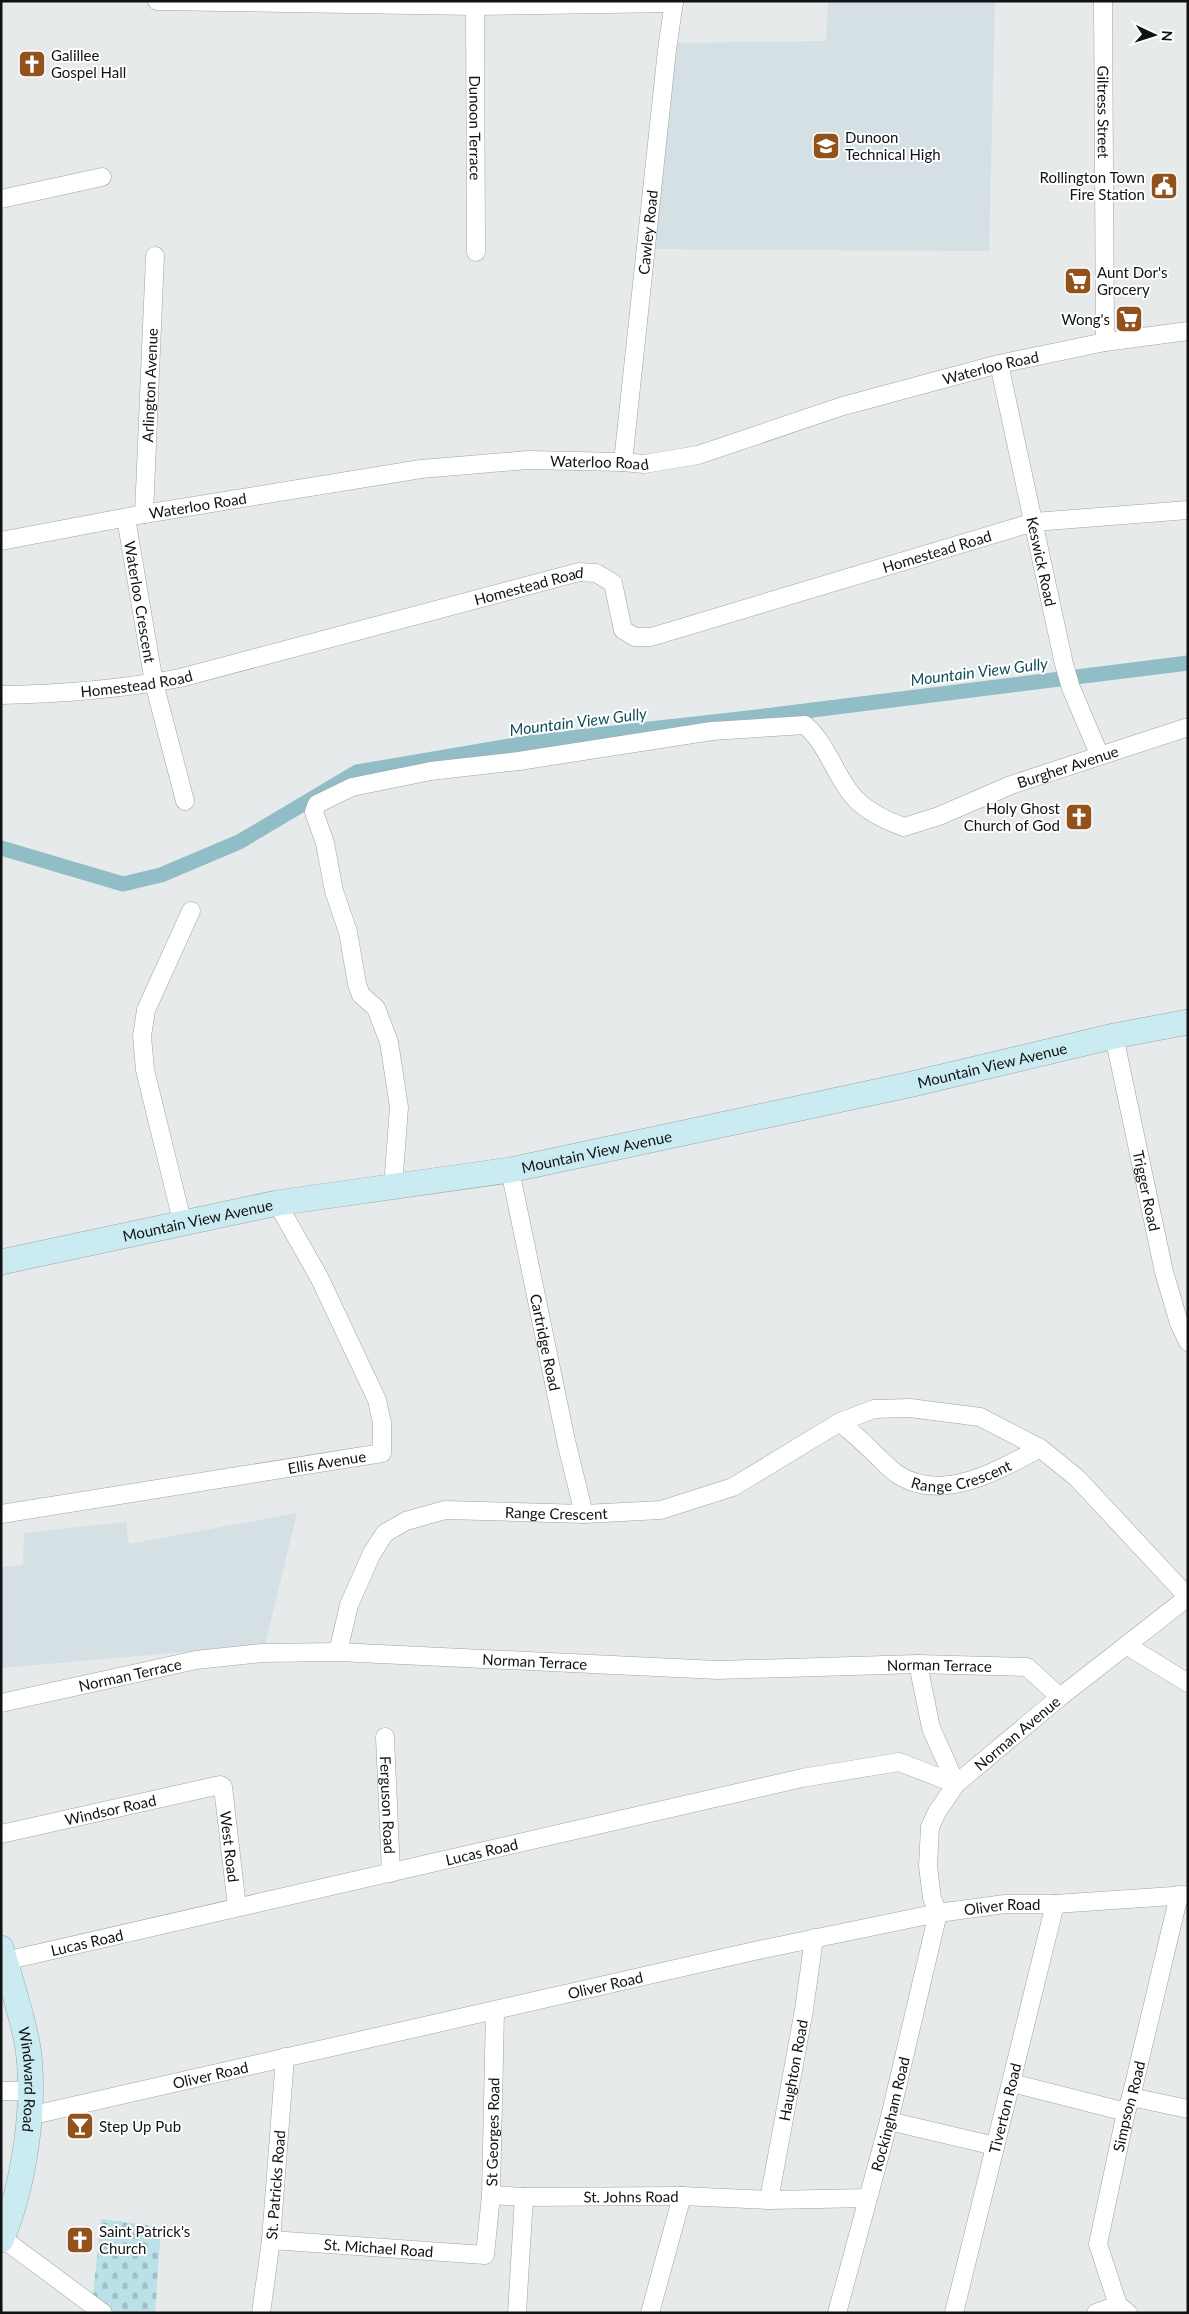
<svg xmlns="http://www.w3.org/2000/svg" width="1189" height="2314" font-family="Lato,sans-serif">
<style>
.built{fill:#d4e0e3}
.cemetery{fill:url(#cemetery-stones)}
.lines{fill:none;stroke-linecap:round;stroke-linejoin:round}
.canal{stroke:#91bdc6;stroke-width:15}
.street-casing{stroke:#9fa3a3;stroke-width:19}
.secondary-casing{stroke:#9fa3a3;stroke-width:26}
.street{stroke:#fff;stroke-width:18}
.secondary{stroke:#c9ebf1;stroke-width:25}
.labels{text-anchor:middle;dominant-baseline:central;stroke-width:4;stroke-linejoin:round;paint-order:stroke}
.poi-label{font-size:15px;fill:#111213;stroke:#fff;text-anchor:start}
.street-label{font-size:15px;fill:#111213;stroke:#fff}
.water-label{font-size:16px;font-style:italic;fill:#10505a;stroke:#fff}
</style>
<defs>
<pattern id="cemetery-stones" width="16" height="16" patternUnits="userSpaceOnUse" patternTransform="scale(1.25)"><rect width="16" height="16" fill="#bae0e8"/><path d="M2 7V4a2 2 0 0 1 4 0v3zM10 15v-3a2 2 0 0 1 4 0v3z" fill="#9fbfc6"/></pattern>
</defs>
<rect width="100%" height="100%" fill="#e6eaeb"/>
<path class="built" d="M 828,1 L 995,1 L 989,251 L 650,249 L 670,43 L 826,41 Z
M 297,1513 L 265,1645 L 1,1668 L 1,1567 L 23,1565 L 24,1533 L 126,1522 L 129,1544 Z"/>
<path class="cemetery" d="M 101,2219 L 161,2227 L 155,2313 L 105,2313 L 92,2304 Z"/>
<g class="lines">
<path class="canal" d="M 1,848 L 123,884 L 161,875 L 239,842 L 357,772 L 533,742 L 749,718 L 1188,663"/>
<g class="street-casing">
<g id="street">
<path d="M 157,1 L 475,6 L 674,3"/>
<path id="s1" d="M 1103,1 L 1105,342"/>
<path id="s2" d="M 475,6 L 476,252"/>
<path d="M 1,199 L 102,177"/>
<path id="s3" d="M 999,364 L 1064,664 L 1071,688 L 1099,754"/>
<path id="s4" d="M 623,462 L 667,50 L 674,1"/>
<path id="s5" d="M 144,514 L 155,256"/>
<path id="s6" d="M 126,518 L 154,683 L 185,801"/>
<path id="s7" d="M 1,541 L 144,514 L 421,469 L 528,460 L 623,462 L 644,464 L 698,455 L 843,406 L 999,364 L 1105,342 L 1188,331"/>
<path id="s8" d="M 1,695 C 62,694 121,689 180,678 L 579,572 L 596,573 L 613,583 L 623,630 L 635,637 L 651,637 L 1034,522 L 1188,510"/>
<path id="s9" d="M 1114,1036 L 1164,1272 L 1179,1323 L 1188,1342"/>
<path id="s10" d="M 510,1170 L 566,1441 L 584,1514"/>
<path id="s11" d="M 393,1187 L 399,1107 L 389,1042 L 376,1008 L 361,995 L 357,984 L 348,932 L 334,891 L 325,843 L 314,812 L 317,804 L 352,787 L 431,771 L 519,761 L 712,731 L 805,725 C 827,744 834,773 852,795 C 865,811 885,820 904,827 L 939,816 L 1011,785 L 1188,727"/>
<path d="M 183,1225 L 145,1070 L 142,1036 L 146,1010 L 191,911"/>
<path id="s12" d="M 840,1422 C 851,1432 863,1442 874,1453 C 881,1459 888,1468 897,1474 C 942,1504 999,1470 1040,1448"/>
<path id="s13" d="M 1,1514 L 382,1453 L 382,1423 L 377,1400 L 319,1277 L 277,1203"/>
<path d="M 1126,1645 L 1188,1683"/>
<path id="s14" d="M 338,1652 L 349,1605 L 372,1553 L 385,1533 L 406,1521 L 445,1510 L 584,1514 L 661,1510 L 733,1487 L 840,1422 L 874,1409 L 910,1408 L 980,1417 L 1040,1448 L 1077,1478 L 1188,1597"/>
<path d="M 918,1664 L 931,1728 L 956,1784"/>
<path id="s15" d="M 1,1703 L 196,1660 L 262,1653 L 338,1652 L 718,1670 L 918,1664 L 1027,1667 L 1060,1697"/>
<path id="s16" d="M 385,1737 L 391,1873"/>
<path id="s17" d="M 1,1834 L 220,1785 L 223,1787 L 237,1907"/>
<path id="s18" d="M 5,1961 L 802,1778 L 899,1762 L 956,1784"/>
<path d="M 1012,2083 L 1126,2112"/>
<path d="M 1,2091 L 30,2091"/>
<path d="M 1131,2097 L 1188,2109"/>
<path id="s19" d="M 29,2116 L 754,1951 L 938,1913 L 1005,1904 L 1055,1904 L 1188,1895"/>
<path d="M 889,2121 L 995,2146"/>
<path id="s20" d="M 491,2195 L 524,2197 L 682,2196 L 769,2200 L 868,2198"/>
<path id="s21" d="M 769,2200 L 804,2010 L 814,1938"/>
<path d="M 2,2238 L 103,2313"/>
<path id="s22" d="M 271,2240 L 485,2255 L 491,2195 L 495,2011"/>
<path id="s23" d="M 261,2313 L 271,2240 L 285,2057"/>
<path d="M 517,2313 L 524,2197"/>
<path d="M 650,2313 L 682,2196"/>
<path id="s24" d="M 837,2313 L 889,2121 L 938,1913 L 932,1898 L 928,1866 L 930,1827 L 937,1812 L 956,1784 L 1060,1697 L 1188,1597"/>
<path id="s25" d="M 954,2313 L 1055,1904"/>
<path d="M 1096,2313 L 1118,2305"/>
<path id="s26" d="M 1128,2313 L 1118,2305 L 1098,2244 L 1126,2112 L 1131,2097 L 1179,1895"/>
</g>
</g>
<g class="secondary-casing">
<g id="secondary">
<path id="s27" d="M 1,1262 L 277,1203 L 510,1170 L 908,1085 L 1114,1036 L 1188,1022"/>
<path id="s28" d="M 1,1948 C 10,1978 23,2018 28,2048 C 36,2106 24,2187 1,2240"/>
</g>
</g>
<use href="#street" class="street"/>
<use href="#secondary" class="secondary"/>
</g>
<defs>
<g id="church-square" transform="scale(1.4375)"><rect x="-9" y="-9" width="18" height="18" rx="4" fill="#92521c" stroke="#fff"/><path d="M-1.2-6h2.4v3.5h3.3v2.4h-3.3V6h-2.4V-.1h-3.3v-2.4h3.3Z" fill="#fff"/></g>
<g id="school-square" transform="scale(1.4375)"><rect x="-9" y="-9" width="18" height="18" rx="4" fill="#92521c" stroke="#fff"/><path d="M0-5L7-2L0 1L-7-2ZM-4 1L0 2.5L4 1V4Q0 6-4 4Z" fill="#fff"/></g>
<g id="civic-square" transform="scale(1.4375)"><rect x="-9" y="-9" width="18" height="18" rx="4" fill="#92521c" stroke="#fff"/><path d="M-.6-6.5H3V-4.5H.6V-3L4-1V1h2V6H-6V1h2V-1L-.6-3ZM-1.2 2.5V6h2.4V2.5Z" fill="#fff"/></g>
<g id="supermarket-square" transform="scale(1.4375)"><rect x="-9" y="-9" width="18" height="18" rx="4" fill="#92521c" stroke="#fff"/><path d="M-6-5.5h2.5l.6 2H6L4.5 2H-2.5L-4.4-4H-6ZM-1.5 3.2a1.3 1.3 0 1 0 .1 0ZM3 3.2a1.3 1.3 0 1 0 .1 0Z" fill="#fff"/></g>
<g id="bar-square" transform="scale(1.4375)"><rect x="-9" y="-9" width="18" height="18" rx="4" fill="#92521c" stroke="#fff"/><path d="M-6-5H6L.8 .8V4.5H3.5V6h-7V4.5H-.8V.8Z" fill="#fff"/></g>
</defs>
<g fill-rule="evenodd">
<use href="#church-square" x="32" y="64"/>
<use href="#school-square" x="826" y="146"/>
<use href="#civic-square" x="1164" y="186"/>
<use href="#supermarket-square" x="1078" y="281"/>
<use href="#supermarket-square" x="1129" y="319"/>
<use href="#church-square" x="1079" y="817"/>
<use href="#bar-square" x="80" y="2126"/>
<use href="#church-square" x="80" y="2240"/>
</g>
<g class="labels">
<g class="poi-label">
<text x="51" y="55">Galillee<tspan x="51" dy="17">Gospel Hall</tspan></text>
<text x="845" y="137">Dunoon<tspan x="845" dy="17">Technical High</tspan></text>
<text x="1145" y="177" text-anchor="end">Rollington Town<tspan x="1145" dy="17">Fire Station</tspan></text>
<text x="1097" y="272">Aunt Dor's<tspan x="1097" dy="17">Grocery</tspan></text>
<text x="1110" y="319" text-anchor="end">Wong's</text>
<text x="1060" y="808" text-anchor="end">Holy Ghost<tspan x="1060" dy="17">Church of God</tspan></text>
<text x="99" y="2126">Step Up Pub</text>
<text x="99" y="2231">Saint Patrick's<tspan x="99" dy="17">Church</tspan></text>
</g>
<g class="street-label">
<text stroke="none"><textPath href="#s1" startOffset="111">Giltress Street</textPath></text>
<text stroke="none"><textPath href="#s2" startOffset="122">Dunoon Terrace</textPath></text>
<text stroke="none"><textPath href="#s4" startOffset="231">Cawley Road</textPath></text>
<text stroke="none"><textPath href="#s7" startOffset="1010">Waterloo Road</textPath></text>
<text stroke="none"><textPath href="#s5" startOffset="129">Arlington Avenue</textPath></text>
<text stroke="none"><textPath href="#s7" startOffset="605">Waterloo Road</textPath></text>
<text stroke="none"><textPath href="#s7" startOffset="200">Waterloo Road</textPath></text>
<text stroke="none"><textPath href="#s8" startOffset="1006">Homestead Road</textPath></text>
<text stroke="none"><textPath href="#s3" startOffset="202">Keswick Road</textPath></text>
<text stroke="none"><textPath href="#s8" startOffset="541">Homestead Road</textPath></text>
<text stroke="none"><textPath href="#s6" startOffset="85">Waterloo Crescent</textPath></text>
<text stroke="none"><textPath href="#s8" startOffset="136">Homestead Road</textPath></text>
<text stroke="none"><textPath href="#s11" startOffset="1218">Burgher Avenue</textPath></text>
<text stroke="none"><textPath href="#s27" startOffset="1011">Mountain View Avenue</textPath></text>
<text stroke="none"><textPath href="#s27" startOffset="606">Mountain View Avenue</textPath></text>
<text stroke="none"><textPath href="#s9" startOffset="158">Trigger Road</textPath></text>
<text stroke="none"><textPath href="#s27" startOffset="201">Mountain View Avenue</textPath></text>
<text stroke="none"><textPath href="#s10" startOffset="176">Cartridge Road</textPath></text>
<text stroke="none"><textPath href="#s13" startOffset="330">Ellis Avenue</textPath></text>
<text stroke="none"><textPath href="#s12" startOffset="145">Range Crescent</textPath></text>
<text stroke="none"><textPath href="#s14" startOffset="305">Range Crescent</textPath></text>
<text stroke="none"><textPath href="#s15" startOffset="539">Norman Terrace</textPath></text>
<text stroke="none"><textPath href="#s15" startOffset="944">Norman Terrace</textPath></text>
<text stroke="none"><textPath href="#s15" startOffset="132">Norman Terrace</textPath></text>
<text stroke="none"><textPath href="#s24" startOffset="630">Norman Avenue</textPath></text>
<text stroke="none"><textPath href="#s16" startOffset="68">Ferguson Road</textPath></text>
<text stroke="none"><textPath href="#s17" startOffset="112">Windsor Road</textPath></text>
<text stroke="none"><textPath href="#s17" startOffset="288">West Road</textPath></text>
<text stroke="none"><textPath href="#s18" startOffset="489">Lucas Road</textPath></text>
<text stroke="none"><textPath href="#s19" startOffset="996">Oliver Road</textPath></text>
<text stroke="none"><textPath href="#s18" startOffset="84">Lucas Road</textPath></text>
<text stroke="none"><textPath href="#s19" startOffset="591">Oliver Road</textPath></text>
<text stroke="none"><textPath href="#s21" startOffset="132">Haughton Road</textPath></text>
<text stroke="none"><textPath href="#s19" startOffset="186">Oliver Road</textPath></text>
<text stroke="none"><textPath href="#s28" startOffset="135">Windward Road</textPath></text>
<text stroke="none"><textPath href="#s26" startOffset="218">Simpson Road</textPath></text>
<text stroke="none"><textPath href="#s25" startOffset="211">Tiverton Road</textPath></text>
<text stroke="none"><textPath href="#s24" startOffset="206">Rockingham Road</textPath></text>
<text stroke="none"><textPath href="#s22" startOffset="338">St Georges Road</textPath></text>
<text stroke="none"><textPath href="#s23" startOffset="129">St. Patricks Road</textPath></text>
<text stroke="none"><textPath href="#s20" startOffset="140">St. Johns Road</textPath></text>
<text stroke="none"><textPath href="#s22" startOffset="108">St. Michael Road</textPath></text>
</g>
<g class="water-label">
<text transform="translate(979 671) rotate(-7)">Mountain View Gully</text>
<text transform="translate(578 721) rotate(-7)">Mountain View Gully</text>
</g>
</g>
<rect width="1189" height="2314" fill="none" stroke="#111213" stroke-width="5"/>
<g transform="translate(1154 35) rotate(94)" stroke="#ffffff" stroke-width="4" paint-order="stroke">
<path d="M0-4L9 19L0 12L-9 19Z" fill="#111213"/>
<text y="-8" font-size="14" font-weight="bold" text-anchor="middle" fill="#111213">N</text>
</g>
</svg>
